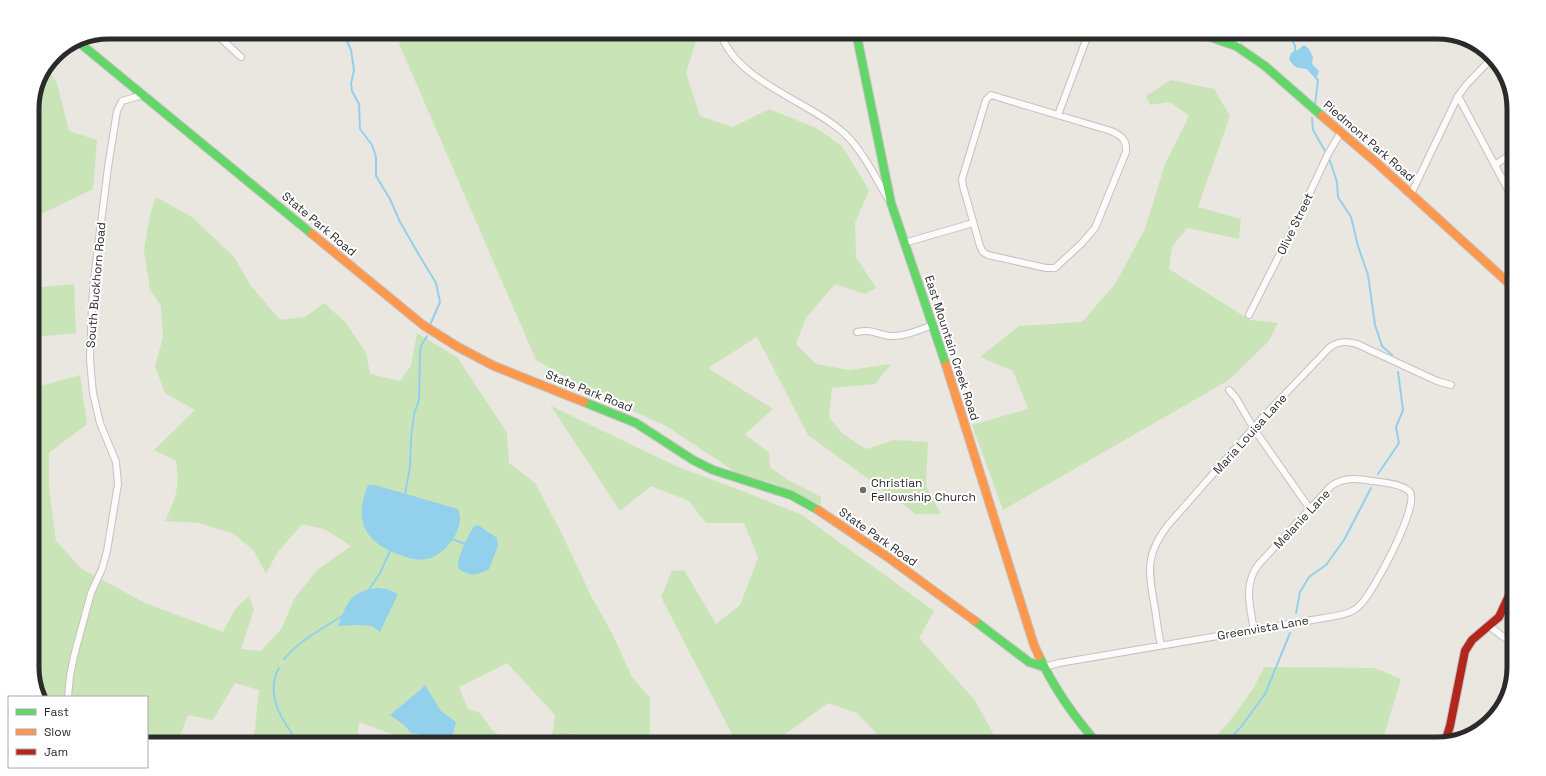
<svg xmlns="http://www.w3.org/2000/svg" width="1546" height="776" font-family="'Space Grotesk',sans-serif">
<style>
.green{fill:#c9e5b8}
.water{fill:#93d0ec}
.lines{fill:none;stroke-linecap:round;stroke-linejoin:round}
.stream{stroke:#93d0ec;stroke-width:2}
.street-casing{stroke:#c3c2c1;stroke-width:8}
.fast-casing{stroke:#c3c2c1;stroke-width:10}
.slow-casing{stroke:#c3c2c1;stroke-width:10}
.jam-casing{stroke:#c3c2c1;stroke-width:10}
.street{stroke:#fcfbfa;stroke-width:6}
.fast{stroke:#63d668;stroke-width:8}
.slow{stroke:#ff974d;stroke-width:8}
.jam{stroke:#b3261e;stroke-width:8}
.poi-dot{fill:#6e6c6a;stroke:#fff;stroke-width:1.5}
.labels{text-anchor:middle;dominant-baseline:central;stroke-width:4;stroke-linejoin:round;paint-order:stroke}
.street-label{font-size:12px;fill:#2b2b2b;stroke:#fff}
.poi-label{font-size:12px;fill:#2b2b2b;stroke:#fff;text-anchor:start}
.rim{fill:none;stroke:#2b2b2b;stroke-width:5}
</style>
<rect width="100%" height="100%" fill="#eae6e0"/>
<path class="green" d="M 394,32 L 699,32 L 686,73 L 700,116 L 733,127 L 769,109 L 816,128 L 842,146 L 869,190 L 855,223 L 856,257 L 876,288 L 865,294 L 835,284 L 806,318 L 796,344 L 816,364 L 849,370 L 891,364 L 875,384 L 832,388 L 829,417 L 842,433 L 866,449 L 894,440 L 928,442 L 926,486 L 941,514 L 916,514 L 808,435 L 757,337 L 708,368 L 773,409 L 745,434 L 769,453 L 770,467 L 788,480 L 821,497 L 821,505 L 773,483 L 737,473 L 666,426 L 596,394 L 536,360 Z
M 48,70 L 57,83 L 69,131 L 97,140 L 93,189 L 39,215 L 32,233 L 32,104 Z
M 1171,80 L 1214,89 L 1230,116 L 1198,207 L 1241,219 L 1239,239 L 1187,228 L 1172,247 L 1169,269 L 1250,320 L 1278,323 L 1268,342 L 1229,380 L 1003,510 L 972,425 L 1028,409 L 1013,371 L 980,357 L 1019,326 L 1082,322 L 1115,284 L 1145,229 L 1165,164 L 1189,116 L 1170,102 L 1150,105 L 1146,96 Z
M 156,197 L 192,217 L 234,257 L 251,286 L 280,320 L 305,317 L 324,303 L 345,322 L 366,352 L 370,374 L 400,381 L 411,366 L 417,333 L 458,358 L 507,433 L 509,463 L 535,483 L 562,534 L 591,596 L 612,633 L 632,677 L 650,698 L 650,731 L 646,744 L 551,744 L 555,715 L 507,663 L 459,687 L 468,709 L 480,713 L 492,730 L 512,744 L 419,744 L 359,722 L 357,744 L 251,744 L 255,729 L 259,690 L 235,683 L 213,720 L 188,715 L 177,744 L 147,744 L 147,697 L 41,697 L 32,672 L 32,379 L 44,385 L 80,375 L 87,424 L 49,453 L 49,489 L 56,541 L 82,569 L 145,603 L 223,632 L 236,608 L 249,596 L 254,609 L 241,649 L 261,651 L 282,628 L 294,599 L 317,570 L 351,546 L 324,529 L 302,524 L 277,553 L 266,574 L 254,551 L 234,534 L 199,523 L 165,521 C 176,498 180,487 176,461 L 154,450 L 195,410 L 165,393 L 155,366 L 163,337 L 161,306 L 150,290 L 144,250 L 150,215 Z
M 74,284 L 76,333 L 32,337 L 32,288 Z
M 551,406 L 676,466 L 748,493 L 802,515 L 934,611 L 919,638 L 974,699 L 999,744 L 880,744 L 884,741 L 857,713 L 828,703 L 772,744 L 737,744 L 661,597 L 672,571 L 684,570 L 716,624 L 740,605 L 758,558 L 744,523 L 706,523 L 689,501 L 651,486 L 620,511 Z
M 1264,667 L 1375,668 L 1401,679 L 1384,735 L 1375,744 L 1209,744 L 1229,722 L 1253,689 Z"/>
<path class="water" d="M 1304,45 L 1309,49 L 1313,57 L 1312,64 L 1319,71 L 1317,76 L 1315,77 C 1313,74 1311,71 1308,70 C 1299,66 1296,71 1289,59 L 1291,53 L 1299,49 Z
M 368,485 L 375,485 L 458,509 C 459,512 460,515 460,518 C 460,535 443,556 427,559 C 419,561 408,558 400,555 C 365,543 353,521 368,485 Z
M 478,525 L 497,538 L 498,546 L 489,569 C 477,576 469,577 458,568 C 457,557 468,536 474,526 Z
M 377,588 L 387,589 L 398,594 L 380,632 L 372,626 L 358,625 L 338,626 C 347,602 350,592 377,588 Z
M 425,685 L 441,711 L 456,722 L 452,738 L 444,742 L 431,741 L 418,734 L 411,733 L 404,725 L 390,715 L 420,690 Z"/>
<g class="lines">
<path class="stream" d="M 343,32 L 351,50 L 354,70 L 351,84 L 352,91 L 359,104 L 360,129 L 372,145 L 376,157 L 376,176 L 390,199 L 400,222 L 419,255 L 436,283 L 440,302 L 430,325
M 1289,32 L 1295,46 L 1295,52
M 1309,70 L 1318,80 L 1315,105
M 1312,118 L 1313,130 L 1325,151
M 1330,161 L 1337,182 L 1338,197 L 1351,217 L 1358,246 L 1368,275 L 1375,325 L 1382,346 L 1392,355
M 1378,474 L 1399,443 L 1396,427 L 1403,410 L 1398,372
M 405,494 L 410,467 L 411,438 L 414,414 L 419,400 L 420,352 L 421,346 L 427,336
M 452,539 L 465,544
M 368,591 L 380,573 L 390,551
M 1296,613 L 1300,592 L 1309,577 L 1326,565 L 1344,540 L 1371,488
M 284,659 C 300,640 322,629 342,616
M 279,668 C 264,695 283,723 300,744
M 1225,744 L 1241,727 L 1265,694 L 1290,633"/>
<g class="street-casing">
<path id="street" d="M 214,32 L 241,57
M 720,32 C 736,82 808,100 845,134 C 863,151 876,179 889,200
M 1236,46 L 1242,32
M 991,95 L 1111,131 C 1122,136 1127,140 1126,152 L 1095,228 L 1082,243 L 1055,268 L 1046,268 L 988,255 L 983,252 L 980,246 L 963,186 L 962,179 L 986,100 Z
M 1458,96 L 1514,201
M 1058,115 L 1089,32
M 1495,165 L 1514,152
M 1411,194 L 1458,96 L 1467,84 L 1492,58
M 904,243 L 973,223
M 1249,315 L 1299,216 L 1328,154 L 1341,132
M 857,332 C 873,329 876,334 890,336 C 904,337 919,330 933,325
M 1229,390 L 1236,398 L 1254,429 L 1310,509
M 1489,626 L 1514,645
M 1161,645 C 1158,633 1157,621 1155,609 C 1149,573 1144,556 1168,525 L 1264,416 L 1330,347 C 1339,341 1347,341 1357,344 L 1437,381 L 1451,385
M 1044,667 L 1059,663 L 1324,618 C 1335,616 1349,615 1358,607 C 1372,596 1420,505 1410,492 C 1403,484 1382,482 1372,481 C 1357,478 1344,477 1331,486 L 1259,564 C 1243,583 1250,607 1254,630
M 68,697 L 70,676 L 74,656 L 91,593 L 102,569 L 107,551 L 118,484 L 116,462 L 100,423 L 93,393 L 90,360 L 92,304 L 94,279 L 108,167 L 117,111 L 122,101 L 143,95
M 552,744 C 561,734 572,737 582,744"/>
</g>
<g class="fast-casing">
<path id="fast" d="M 856,32 L 891,203 L 946,365
M 1196,32 L 1236,46 L 1265,66 L 1322,116
M 76,40 L 312,234
M 584,402 L 636,423 L 693,460 L 713,470 L 791,495 L 818,510
M 975,621 L 1029,662 L 1044,667
M 1039,656 C 1054,688 1074,717 1098,744"/>
</g>
<g class="slow-casing">
<path id="slow" d="M 1322,116 L 1378,164 L 1514,288
M 312,234 L 423,325 L 458,347 L 494,366 L 584,402
M 946,365 L 1034,645 L 1039,656
M 818,510 L 889,558 L 975,621"/>
</g>
<g class="jam-casing">
<path id="jam" d="M 1445,742 L 1450,726 L 1465,651 L 1472,640 L 1499,617 L 1514,585"/>
</g>
<use href="#street" class="street"/>
<use href="#fast" class="fast"/>
<use href="#slow" class="slow"/>
<use href="#jam" class="jam"/>
</g>
<circle class="poi-dot" cx="863" cy="490" r="4"/>
<g class="labels">
<g class="street-label">
<text transform="translate(1369 141) rotate(41)">Piedmont Park Road</text>
<text transform="translate(319 224) rotate(40)">State Park Road</text>
<text transform="translate(1295 224) rotate(-64)">Olive Street</text>
<text transform="translate(96 285) rotate(-85)">South Buckhorn Road</text>
<text transform="translate(952 348) rotate(72)">East Mountain Creek Road</text>
<text transform="translate(589 391) rotate(22)">State Park Road</text>
<text transform="translate(1250 434) rotate(-48)">Maria Louisa Lane</text>
<text transform="translate(1302 519) rotate(-47)">Melanie Lane</text>
<text transform="translate(878 537) rotate(35)">State Park Road</text>
<text transform="translate(1263 628) rotate(-10)">Greenvista Lane</text>
</g>
<g class="poi-label">
<text x="871" y="483">Christian<tspan x="871" dy="14">Fellowship Church</tspan></text>
</g>
</g>
<path d="M0 0H1546V776H0ZM109 39H1437A70 70 0 0 1 1507 109V667A70 70 0 0 1 1437 737H109A70 70 0 0 1 39 667V109A70 70 0 0 1 109 39Z" fill="#fff" fill-rule="evenodd"/>
<path class="rim" d="M109 39H1437A70 70 0 0 1 1507 109V667A70 70 0 0 1 1437 737H109A70 70 0 0 1 39 667V109A70 70 0 0 1 109 39Z"/>
<rect x="8" y="696" width="140" height="72" fill="#ffffff" stroke="#aaaaaa"/>
<rect x="16" y="709" width="20" height="6" fill="#63d668" stroke="#aaaaaa"/>
<text x="44" y="716" font-size="12" fill="#2b2b2b">Fast</text>
<rect x="16" y="729" width="20" height="6" fill="#ff974d" stroke="#aaaaaa"/>
<text x="44" y="736" font-size="12" fill="#2b2b2b">Slow</text>
<rect x="16" y="749" width="20" height="6" fill="#b3261e" stroke="#aaaaaa"/>
<text x="44" y="756" font-size="12" fill="#2b2b2b">Jam</text>
</svg>
